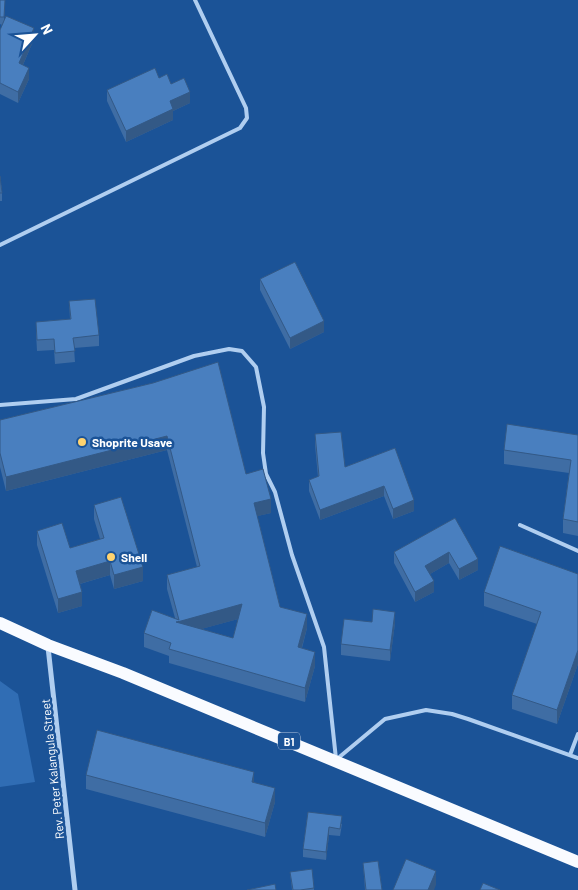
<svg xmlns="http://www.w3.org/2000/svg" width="578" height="890" font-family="Barlow,sans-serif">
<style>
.green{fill:#306db4}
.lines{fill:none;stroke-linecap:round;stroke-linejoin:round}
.service{stroke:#b0cef0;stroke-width:4}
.minor{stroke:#b0cef0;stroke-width:5}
.primary{stroke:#f9fbff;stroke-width:12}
.wall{fill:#3f6da4;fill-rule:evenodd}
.shaded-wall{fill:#335986}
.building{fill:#497fbf;stroke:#335986;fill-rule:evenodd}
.poi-dot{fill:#ffd36f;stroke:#1b5397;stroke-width:2}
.labels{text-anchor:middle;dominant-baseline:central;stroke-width:5;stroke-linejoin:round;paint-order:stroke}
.shield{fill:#1b5397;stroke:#bbcbe0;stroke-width:1}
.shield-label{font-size:11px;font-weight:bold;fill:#fff}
.poi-label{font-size:12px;font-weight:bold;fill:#fff;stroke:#1b5397;text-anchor:start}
.street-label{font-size:12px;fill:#fff;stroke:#1b5397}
</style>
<rect width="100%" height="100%" fill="#1b5397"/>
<path class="green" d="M 0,681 L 18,694 L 35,782 L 0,787 Z"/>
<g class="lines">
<path class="service" d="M 0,245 L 240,128 L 247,118 L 246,108 L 195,0
M 0,405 L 76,399 L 194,356 L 229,349 L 242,351 L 256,367 L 264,407 L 263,453 L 266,474 L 275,492 L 292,555 L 324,647 L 336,759
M 520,525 L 578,551
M 570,755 L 578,734
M 337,759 L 385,719 L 426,710 L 452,714 L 468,719 L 578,758"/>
<path class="minor" d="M 48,647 L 75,890"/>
<path class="primary" d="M 0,623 L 48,645 L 123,673 L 578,862"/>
</g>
<path class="wall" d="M 0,0 L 5,0 L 4,20 L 34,39 L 23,65 L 29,79 L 18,103 L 0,94 L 0,30 L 2,25 L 0,24 Z
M 159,78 L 171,84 L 190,103 L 173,111 L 173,120 L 126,142 L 107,101 L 107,90 Z
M 0,176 L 2,193 L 2,201 L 0,201 Z
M 260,279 L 324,332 L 290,349 L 260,290 Z
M 69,301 L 99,335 L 99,346 L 74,348 L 75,362 L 55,364 L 54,350 L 37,351 L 36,333 L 36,322 L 70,319 Z
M 153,383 L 246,474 L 271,513 L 257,516 L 280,607 L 307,628 L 302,648 L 315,666 L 305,702 L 169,663 L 169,656 L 144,647 L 144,633 L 175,618 L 167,589 L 167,575 L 197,567 L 167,450 L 6,491 L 0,467 L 0,420 ZM 238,619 L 233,638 L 201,629 Z
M 315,434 L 345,467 L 395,448 L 414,511 L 393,519 L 384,496 L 320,520 L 309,491 L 309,480 L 318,477 L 315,445 Z
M 578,435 L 578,536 L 563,533 L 563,519 L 569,473 L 504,464 L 504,450 Z
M 94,505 L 143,581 L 114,589 L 110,575 L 80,584 L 82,606 L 58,613 L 37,545 L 37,531 L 70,548 L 100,539 L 94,519 Z
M 455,518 L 478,570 L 459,580 L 449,563 L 430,574 L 434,592 L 415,602 L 394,563 L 394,552 Z
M 578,574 L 578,664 L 557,724 L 512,709 L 512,695 L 537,624 L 484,606 L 484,592 Z
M 372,622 L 395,623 L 390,661 L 341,655 L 341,644 Z
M 86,775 L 254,782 L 275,802 L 265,837 L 86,789 Z
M 308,812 L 342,824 L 340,836 L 329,835 L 326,860 L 303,857 L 303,849 Z
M 378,861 L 382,890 L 365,890 L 363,863 Z
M 290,872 L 314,888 L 314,890 L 292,890 Z"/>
<path class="shaded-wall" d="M 34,28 L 34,39 L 19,74 L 19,63 Z
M 29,68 L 29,79 L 18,103 L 18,92 Z
M 190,92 L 190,103 L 173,111 L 173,120 L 126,142 L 126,131 L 170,101 Z
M 324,321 L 324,332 L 290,349 L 290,338 Z
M 167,436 L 167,450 L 6,491 L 6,477 Z
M 384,486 L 384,496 L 320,520 L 320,510 Z
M 271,499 L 271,513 L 254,517 L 254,503 Z
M 414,500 L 414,511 L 393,519 L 393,509 Z
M 449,552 L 449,563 L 425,577 L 425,566 Z
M 478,559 L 478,570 L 459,580 L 459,569 Z
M 110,561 L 110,575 L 76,585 L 76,571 Z
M 143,567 L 143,581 L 114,589 L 114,575 Z
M 434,581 L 434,592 L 415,602 L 415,592 Z
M 82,592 L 82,606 L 58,613 L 58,599 Z
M 242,604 L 242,618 L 176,636 L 176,622 Z
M 395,612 L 395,623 L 390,661 L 390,650 Z
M 307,614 L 307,628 L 298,661 L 298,647 Z
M 578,650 L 578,664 L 557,724 L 557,710 Z
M 315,652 L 315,666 L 305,702 L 305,688 Z
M 254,772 L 254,786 L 252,782 Z
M 275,788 L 275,802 L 265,837 L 265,823 Z
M 329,827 L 329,835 L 326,860 L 326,852 Z
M 436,871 L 436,885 L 434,890 L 428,890 Z"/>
<path class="building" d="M 0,0 L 5,0 L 4,17 L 0,17 Z
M 6,16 L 34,28 L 19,63 L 29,68 L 18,92 L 0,83 L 0,30 Z
M 155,68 L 159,78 L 167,74 L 171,84 L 184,78 L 190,92 L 170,101 L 173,109 L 126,131 L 107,90 Z
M 0,176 L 2,193 L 0,193 Z
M 295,262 L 324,321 L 290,338 L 260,279 Z
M 95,299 L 99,335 L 73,338 L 75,351 L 55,353 L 54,339 L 37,340 L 36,322 L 71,319 L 69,301 Z
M 218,362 L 246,474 L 263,469 L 271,499 L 254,503 L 280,607 L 307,614 L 298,647 L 315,652 L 305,688 L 169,649 L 171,643 L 144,633 L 152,610 L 179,620 L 167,575 L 200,566 L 167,436 L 6,477 L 0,453 L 0,420 L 153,383 ZM 242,604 L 233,638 L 176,622 L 181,621 Z
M 507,424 L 578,435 L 578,522 L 563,519 L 571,460 L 504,450 Z
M 341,432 L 345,467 L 395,448 L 414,500 L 393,509 L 384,486 L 320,510 L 309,480 L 319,476 L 315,434 Z
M 121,497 L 143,567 L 114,575 L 110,561 L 76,571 L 82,592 L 58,599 L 37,531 L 62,523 L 70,548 L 104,538 L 94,505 Z
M 455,518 L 478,559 L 459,569 L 449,552 L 425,566 L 434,581 L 415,592 L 394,552 Z
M 500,546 L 578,574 L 578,650 L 557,710 L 512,695 L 541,612 L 484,592 Z
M 373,609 L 395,612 L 390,650 L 341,644 L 344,619 L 372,622 Z
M 97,730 L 254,772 L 252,782 L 275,788 L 265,823 L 86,775 Z
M 308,812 L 342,816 L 340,829 L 329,827 L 326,852 L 303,849 Z
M 406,859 L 436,871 L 428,890 L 393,890 Z
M 378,861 L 382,890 L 366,890 L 363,863 Z
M 312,869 L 314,888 L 300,890 L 293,890 L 290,872 Z
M 483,883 L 500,890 L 480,890 Z
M 275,884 L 276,890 L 247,890 Z"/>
<g class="poi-dot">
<circle cx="82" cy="442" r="5"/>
<circle cx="111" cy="557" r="5"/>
</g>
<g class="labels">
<rect class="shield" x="278" y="732.5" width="22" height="17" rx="4"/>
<g class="shield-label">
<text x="289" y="741">B1</text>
</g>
<g class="poi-label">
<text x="92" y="442">Shoprite Usave</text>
<text x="121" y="557">Shell</text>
</g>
<g class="street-label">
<text transform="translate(52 769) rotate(-96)">Rev. Peter Kalangula Street</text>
</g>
</g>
<g transform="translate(35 35) rotate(64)" stroke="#1b5397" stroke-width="4" paint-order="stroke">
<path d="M0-4L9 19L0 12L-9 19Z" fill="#ffffff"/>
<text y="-8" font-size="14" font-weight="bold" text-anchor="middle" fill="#ffffff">N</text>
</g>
</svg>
